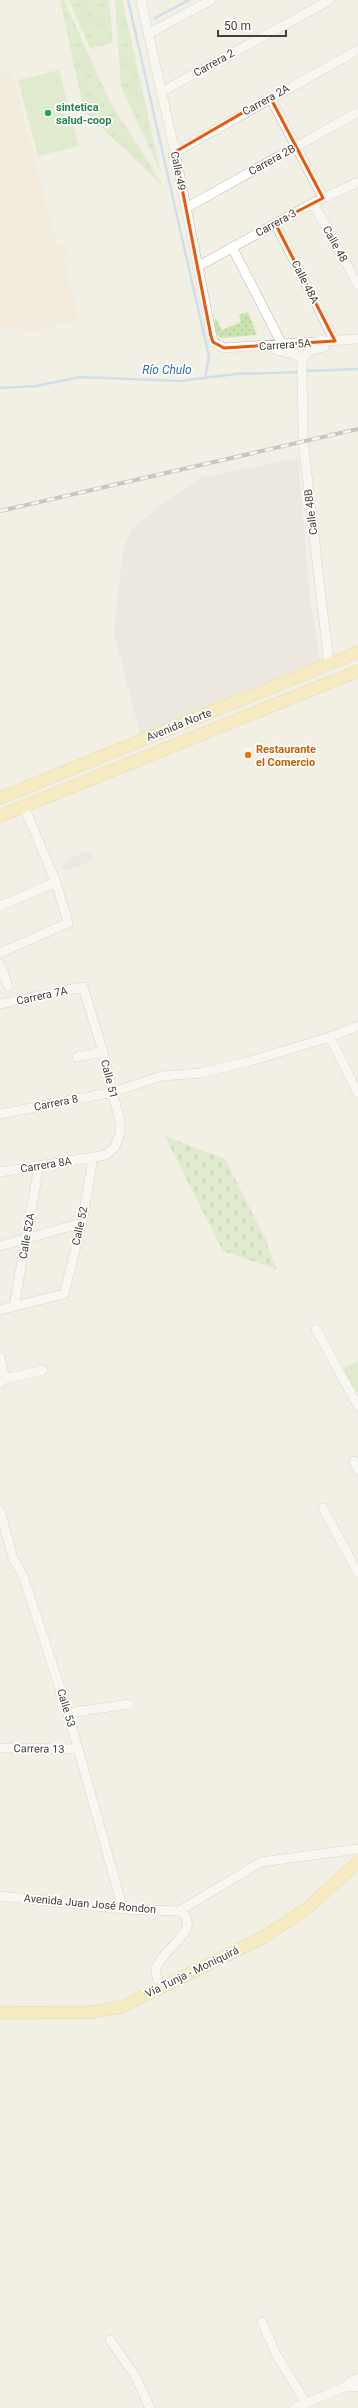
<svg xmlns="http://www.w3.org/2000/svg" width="358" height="2408" font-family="Roboto,sans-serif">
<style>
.commercial{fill:#f3e7d1}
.industrial{fill:#e4e0da}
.grass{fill:url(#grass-tufts)}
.cemetery{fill:url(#cemetery-stones)}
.park{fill:#c9e4b0}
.garden{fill:url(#garden-dots)}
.parking{fill:#e3e1dd}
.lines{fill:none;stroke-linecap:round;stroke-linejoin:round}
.stream{stroke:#a4c9ec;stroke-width:2.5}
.minor-casing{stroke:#bdb7a8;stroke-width:10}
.major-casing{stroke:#ddc368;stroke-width:13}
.minor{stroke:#fff;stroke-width:9}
.major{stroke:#f9e497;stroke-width:12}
.rail-casing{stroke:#949494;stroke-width:4}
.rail{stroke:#fff;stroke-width:2.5;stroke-dasharray:8;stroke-linecap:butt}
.marked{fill:none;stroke:#e8590c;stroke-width:3;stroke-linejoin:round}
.leisure-dot{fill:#2e9e5b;stroke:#fff;stroke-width:1.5}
.food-dot{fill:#e8710a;stroke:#fff;stroke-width:1.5}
.labels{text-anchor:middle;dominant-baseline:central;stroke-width:3.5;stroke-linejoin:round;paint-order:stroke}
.street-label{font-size:11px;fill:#443f35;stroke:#fff}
.leisure-label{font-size:11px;font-weight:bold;fill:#27864d;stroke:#fff;text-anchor:start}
.food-label{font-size:11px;font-weight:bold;fill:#c56008;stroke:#fff;text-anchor:start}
.water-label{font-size:12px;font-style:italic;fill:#346faa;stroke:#fff}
</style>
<defs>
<pattern id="grass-tufts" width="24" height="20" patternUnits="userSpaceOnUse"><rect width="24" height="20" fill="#c9e4b0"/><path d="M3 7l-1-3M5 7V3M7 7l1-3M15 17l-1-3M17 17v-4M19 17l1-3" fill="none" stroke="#aec598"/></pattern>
<pattern id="cemetery-stones" width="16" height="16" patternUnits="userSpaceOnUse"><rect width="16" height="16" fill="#c9e4b0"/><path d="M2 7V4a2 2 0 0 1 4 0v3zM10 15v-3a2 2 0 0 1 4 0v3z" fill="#aec598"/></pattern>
<pattern id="garden-dots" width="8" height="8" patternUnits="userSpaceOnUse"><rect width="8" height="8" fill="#c9e4b0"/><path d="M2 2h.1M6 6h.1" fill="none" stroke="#aec598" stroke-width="1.8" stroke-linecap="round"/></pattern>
</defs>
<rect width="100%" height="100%" fill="#f2efe5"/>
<path class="commercial" d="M 11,69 L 57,247 L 67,245 L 70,256 L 63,258 L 79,320 L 25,334 L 23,326 L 0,330 L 0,72 Z"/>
<path class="industrial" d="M 298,458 L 310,600 L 321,664 L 140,734 L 114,632 L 123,549 L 132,529 L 162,504 L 203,477 Z"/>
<path class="grass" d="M 60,0 L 64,0 L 109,100 L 164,187 L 84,111 Z
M 69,0 L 109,0 L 113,43 L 90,48 Z
M 115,0 L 122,0 L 160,170 L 121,87 Z"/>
<path class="cemetery" d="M 165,1136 L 225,1159 L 266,1240 L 276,1269 L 223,1251 Z"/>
<path class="park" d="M 59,70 L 79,146 L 38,156 L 18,80 Z
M 358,1361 L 358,1391 L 356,1393 L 343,1369 Z"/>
<path class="garden" d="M 248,312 L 257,335 L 220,338 C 215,333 212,323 216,318 L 222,330 L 241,322 L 239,315 Z"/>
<path class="parking" d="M 90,851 L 94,860 L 64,871 L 62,866 L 73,857 Z"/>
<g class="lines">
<path class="stream" d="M 128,0 L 209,357 L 205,378
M 155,18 L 189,0
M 305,371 L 358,369
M 0,388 L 36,386 L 80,377 L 179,381 L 236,374 L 300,372"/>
<g class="minor-casing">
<path id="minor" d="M 141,0 L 175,152 L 213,342 L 224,348 L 358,339
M 148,34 L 211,0
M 161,92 L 330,0
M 270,97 L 323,198
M 175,152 L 358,50
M 313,203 L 358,285
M 186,208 L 358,112
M 275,223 L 335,341
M 232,247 L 283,346
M 197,267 L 313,203 L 358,182
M 324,347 L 309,351 L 302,360 L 303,441 L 329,664
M 276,350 L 295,354 L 302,360
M 0,906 L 56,882
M 0,953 L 68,923 L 56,882 L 24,807
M 0,964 L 8,986
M 0,1004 L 83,987 L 103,1052 L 120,1122 L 120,1133 L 115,1147 L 106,1155 L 0,1172
M 330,1037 L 358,1093
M 77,1057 L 103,1052
M 0,1114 L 113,1092 L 162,1076 L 201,1073 L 247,1062 L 330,1037 L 358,1026
M 0,1246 L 82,1223
M 14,1306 L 39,1166
M 0,1310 L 64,1294 L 82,1223 L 93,1158
M 316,1329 L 358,1406
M 0,1357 L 5,1379
M 0,1383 L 5,1379 L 43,1370
M 354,1461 L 358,1470
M 323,1508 L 358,1573
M 0,1510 L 13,1558 L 24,1578 L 68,1713 L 123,1909
M 68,1713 L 129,1704
M 0,1748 L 77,1749
M 0,1896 L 123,1909 L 179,1911 C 207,1928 157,1952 156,1970 C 155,1975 160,1983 161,1988
M 179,1911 L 261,1862 L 358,1849
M 262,2322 L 276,2354 L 306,2403 L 347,2386 L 358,2387
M 110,2340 L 134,2374 L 150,2408
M 347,2386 L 350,2382 L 358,2378
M 294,2408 L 306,2403"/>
</g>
<g class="major-casing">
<path id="major" d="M 0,798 L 358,652
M 0,816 L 358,671
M 0,2013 L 92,2012 L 121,2007 L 262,1938 L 305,1910 L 358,1862"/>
</g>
<use href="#minor" class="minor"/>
<use href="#major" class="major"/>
<g class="rail-casing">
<path id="rail" d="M 0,511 L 358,429"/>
</g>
<use href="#rail" class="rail"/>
</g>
<path d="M0 0H358V2408H0ZM 270,97 L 323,198 L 275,223 L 335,341 L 224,348 L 213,342 L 211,336 L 175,152 Z" fill="#f2efe5" fill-opacity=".55" fill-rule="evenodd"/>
<path class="marked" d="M 270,97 L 323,198 L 275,223 L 335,341 L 224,348 L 213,342 L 211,336 L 175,152 Z"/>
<circle class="leisure-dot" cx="48" cy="113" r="4"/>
<circle class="food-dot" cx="248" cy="755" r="4"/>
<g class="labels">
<g class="street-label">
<text transform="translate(214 63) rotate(-29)">Carrera 2</text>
<text transform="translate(266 100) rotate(-29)">Carrera 2A</text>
<text transform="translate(272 160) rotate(-29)">Carrera 2B</text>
<text transform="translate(178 171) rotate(79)">Calle 49</text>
<text transform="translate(276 223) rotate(-29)">Carrera 3</text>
<text transform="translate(335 244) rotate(61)">Calle 48</text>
<text transform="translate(305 282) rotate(63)">Calle 48A</text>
<text transform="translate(285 345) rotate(-4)">Carrera 5A</text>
<text transform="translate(311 512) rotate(-97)">Calle 48B</text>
<text transform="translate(179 725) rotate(-22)">Avenida Norte</text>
<text transform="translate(42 996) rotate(-12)">Carrera 7A</text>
<text transform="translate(109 1079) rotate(76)">Calle 51</text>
<text transform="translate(56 1103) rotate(-11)">Carrera 8</text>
<text transform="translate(46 1165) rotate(-9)">Carrera 8A</text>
<text transform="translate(80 1226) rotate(-78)">Calle 52</text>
<text transform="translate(27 1236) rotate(-80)">Calle 52A</text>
<text transform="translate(66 1708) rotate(73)">Calle 53</text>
<text transform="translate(39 1749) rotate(1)">Carrera 13</text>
<text transform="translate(90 1904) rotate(5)">Avenida Juan José Rondon</text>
<text transform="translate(192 1972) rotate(-26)">Vía Tunja - Moniquirá</text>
</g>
<g class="leisure-label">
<text x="56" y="107">sintetica<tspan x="56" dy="13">salud-coop</tspan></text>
</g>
<g class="food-label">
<text x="256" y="749">Restaurante<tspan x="256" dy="13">el Comercio</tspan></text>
</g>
<g class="water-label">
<text x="167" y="370">Río Chulo</text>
</g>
</g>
<path d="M218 30v6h68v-6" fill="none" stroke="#443f35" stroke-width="2"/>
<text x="224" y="30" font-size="12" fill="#443f35" stroke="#ffffff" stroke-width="3" paint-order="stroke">50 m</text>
</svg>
